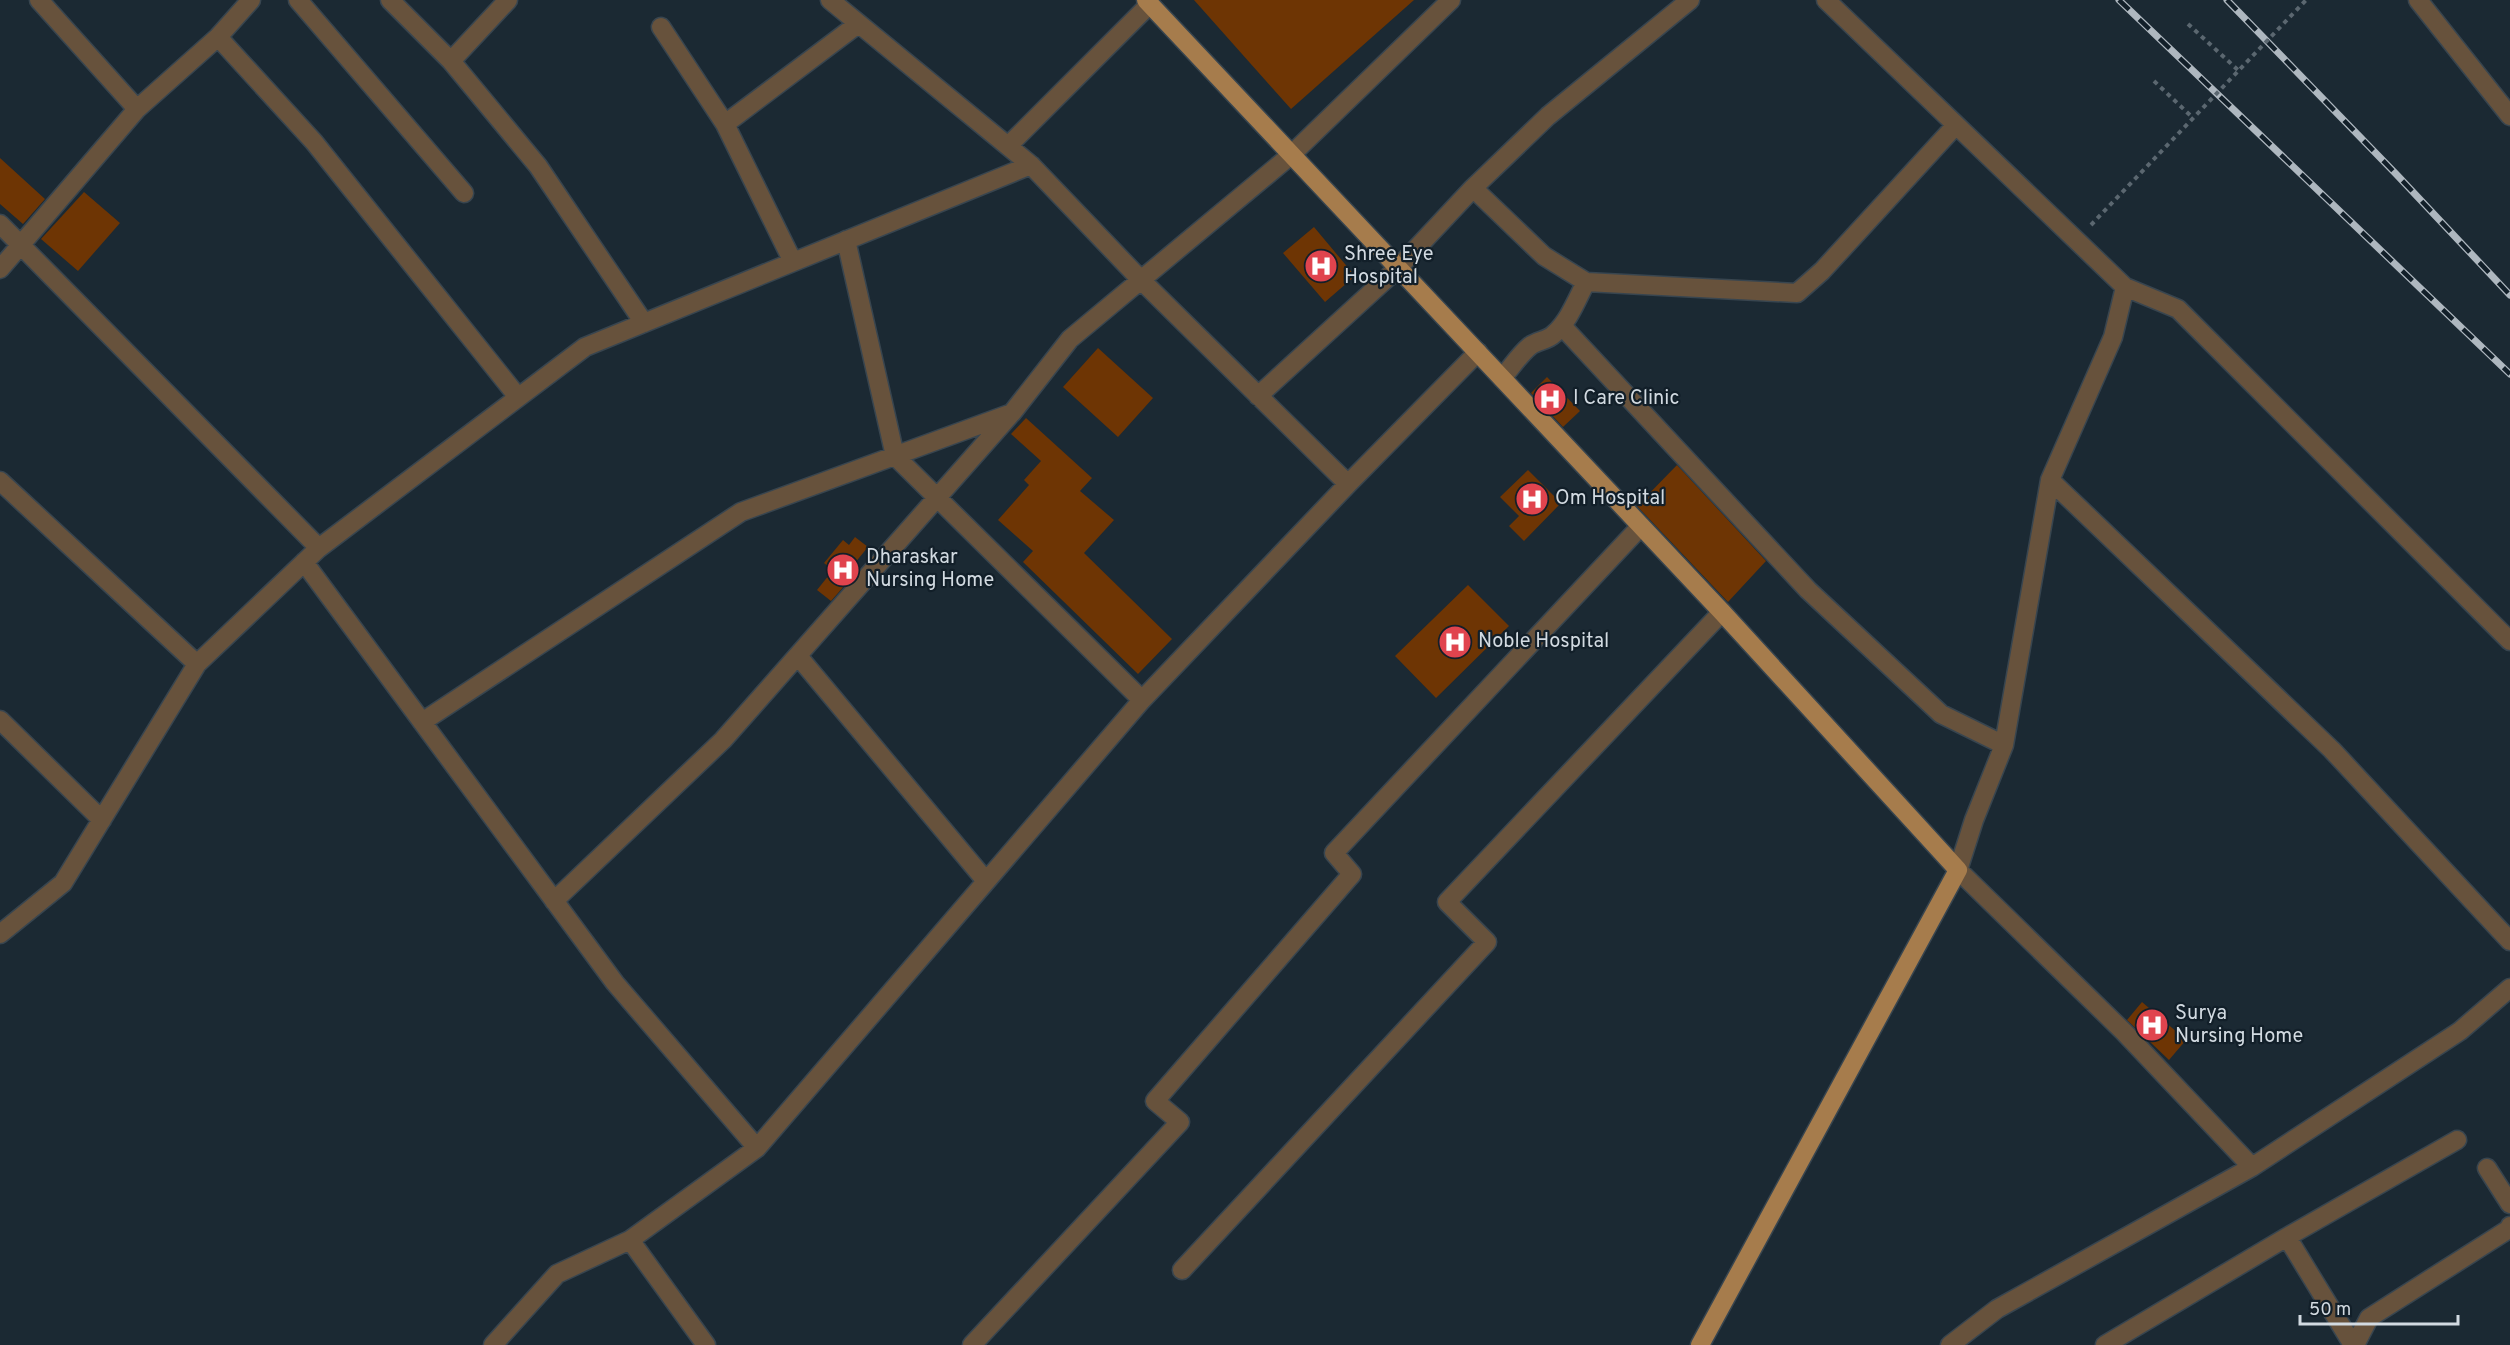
<svg xmlns="http://www.w3.org/2000/svg" width="2510" height="1345" font-family="Overpass,sans-serif">
<style>
.building{fill:#6e3504}
.lines{fill:none;stroke-linecap:round;stroke-linejoin:round}
.minor-casing{stroke:#38454f;stroke-width:21}
.major-casing{stroke:#38454f;stroke-width:21}
.path{stroke:#5b6770;stroke-width:4;stroke-dasharray:4.5 4.5;stroke-linecap:butt}
.minor{stroke:#67523c;stroke-width:18}
.major{stroke:#a67c4c;stroke-width:18}
.rail-casing{stroke:#aeb7bf;stroke-width:7}
.rail{stroke:#121f29;stroke-width:4.5;stroke-dasharray:14;stroke-linecap:butt}
.path-bridge{stroke:#5b6770;stroke-width:4;stroke-dasharray:4.5 4.5;stroke-linecap:butt}
.labels{text-anchor:middle;dominant-baseline:central;stroke-width:4.5;stroke-linejoin:round;paint-order:stroke}
.poi-label{font-size:20px;fill:#d2dae1;stroke:#121f29;text-anchor:start}
</style>
<rect width="100%" height="100%" fill="#1b2933"/>
<path class="building" d="M 1194,0 L 1414,0 L 1291,109 Z
M 0,158 L 45,199 L 23,224 L 0,204 Z
M 84,192 L 120,223 L 78,271 L 41,239 Z
M 1314,227 L 1355,276 L 1325,302 L 1283,253 Z
M 1098,348 L 1153,398 L 1118,437 L 1063,387 Z
M 1547,377 L 1580,411 L 1563,427 L 1531,393 Z
M 1026,418 L 1092,478 L 1080,491 L 1114,520 L 1084,553 L 1172,639 L 1138,674 L 1023,562 L 1033,551 L 998,520 L 1029,485 L 1024,480 L 1041,461 L 1011,434 Z
M 1677,465 L 1766,561 L 1728,602 L 1637,506 Z
M 1528,470 L 1561,503 L 1524,541 L 1509,526 L 1519,516 L 1500,497 Z
M 855,537 L 868,547 L 854,564 L 860,568 L 831,601 L 817,590 L 833,570 L 824,563 L 843,540 L 849,545 Z
M 1468,585 L 1509,626 L 1436,698 L 1395,656 Z
M 2142,1002 L 2186,1040 L 2169,1060 L 2127,1020 Z"/>
<g class="lines">
<g class="minor-casing">
<path id="minor" d="M 39,0 L 137,109
M 298,0 L 464,193
M 390,0 L 451,61 L 538,166 L 644,323
M 830,0 L 1031,165 L 1141,280 L 1348,484
M 1826,0 L 2125,287 L 2113,337 L 2050,480 L 2004,745 L 1974,820 L 1958,870 L 2124,1032 L 2252,1167
M 2418,0 L 2510,116
M 661,27 L 725,124 L 793,262
M 218,37 L 314,142 L 518,397
M 451,61 L 508,0
M 725,124 L 858,24
M 1008,146 L 1150,4
M 1473,188 L 1544,256 L 1586,282 L 1797,293 L 1822,271 L 1956,125
M 0,224 L 319,548
M 846,240 L 895,456 L 1142,700
M 0,269 L 137,109 L 218,37 L 251,0
M 2125,287 L 2178,309 L 2510,641
M 1562,326 L 1808,590 L 1941,714 L 2004,745
M 1502,378 C 1511,368 1519,355 1530,346 C 1538,340 1547,341 1554,334 C 1569,321 1577,299 1586,282
M 1258,396 L 1398,268 L 1473,188 L 1548,116 L 1690,0
M 2050,480 L 2332,750 L 2510,941
M 0,481 L 197,664
M 304,562 L 615,983 L 757,1148
M 798,656 L 986,881
M 0,720 L 102,820
M 422,722 L 741,512 L 1012,413 L 1070,339 L 1291,155 L 1451,0
M 554,901 L 723,740 L 1010,415
M 0,934 L 63,883 L 197,664 L 319,548 L 585,347 L 1031,165
M 2487,1168 L 2510,1204
M 2287,1237 L 2457,1140
M 1182,1270 L 1487,942 L 1447,902 L 1722,612
M 493,1345 L 557,1274 L 630,1240
M 706,1345 L 630,1240 L 757,1148 L 1142,700 L 1348,484 L 1478,352
M 972,1345 L 1180,1122 L 1155,1101 L 1352,874 L 1334,853 L 1641,526
M 1950,1345 L 1997,1309 L 2252,1167 L 2460,1031 L 2510,988
M 2105,1345 L 2287,1237 L 2353,1345
M 2355,1345 L 2369,1318 L 2509,1229 L 2510,1226"/>
</g>
<g class="major-casing">
<path id="major" d="M 1146,0 L 1722,612 L 1958,870 L 1700,1345"/>
</g>
<path class="path" d="M 2188,24 L 2238,70
M 2154,81 L 2192,117"/>
<use href="#minor" class="minor"/>
<use href="#major" class="major"/>
<g class="rail-casing">
<path id="rail" d="M 2119,0 L 2510,374
M 2227,0 L 2397,175 L 2510,295"/>
</g>
<use href="#rail" class="rail"/>
<path class="path-bridge" d="M 2091,225 L 2306,0"/>
</g>
<defs>
<g id="hospital-disc" transform="scale(1.725)"><circle r="9.5" fill="#e0444e" stroke="#121f29"/><path d="M-5-5h3v3.5h4V-5h3V5h-3V1.5h-4V5h-3Z" fill="#fff"/></g>
</defs>
<g fill-rule="evenodd">
<use href="#hospital-disc" x="1321" y="266"/>
<use href="#hospital-disc" x="1550" y="399"/>
<use href="#hospital-disc" x="1532" y="499"/>
<use href="#hospital-disc" x="843" y="570"/>
<use href="#hospital-disc" x="1455" y="642"/>
<use href="#hospital-disc" x="2152" y="1025"/>
</g>
<g class="labels">
<g class="poi-label">
<text x="1344" y="255">Shree Eye<tspan x="1344" dy="23">Hospital</tspan></text>
<text x="1573" y="399">I Care Clinic</text>
<text x="1555" y="499">Om Hospital</text>
<text x="866" y="558">Dharaskar<tspan x="866" dy="23">Nursing Home</tspan></text>
<text x="1478" y="642">Noble Hospital</text>
<text x="2175" y="1014">Surya<tspan x="2175" dy="23">Nursing Home</tspan></text>
</g>
</g>
<path d="M2300 1315v9h158v-9" fill="none" stroke="#d2dae1" stroke-width="3"/>
<text x="2309" y="1315" font-size="18" fill="#d2dae1" stroke="#121f29" stroke-width="4.5" paint-order="stroke">50 m</text>
</svg>
